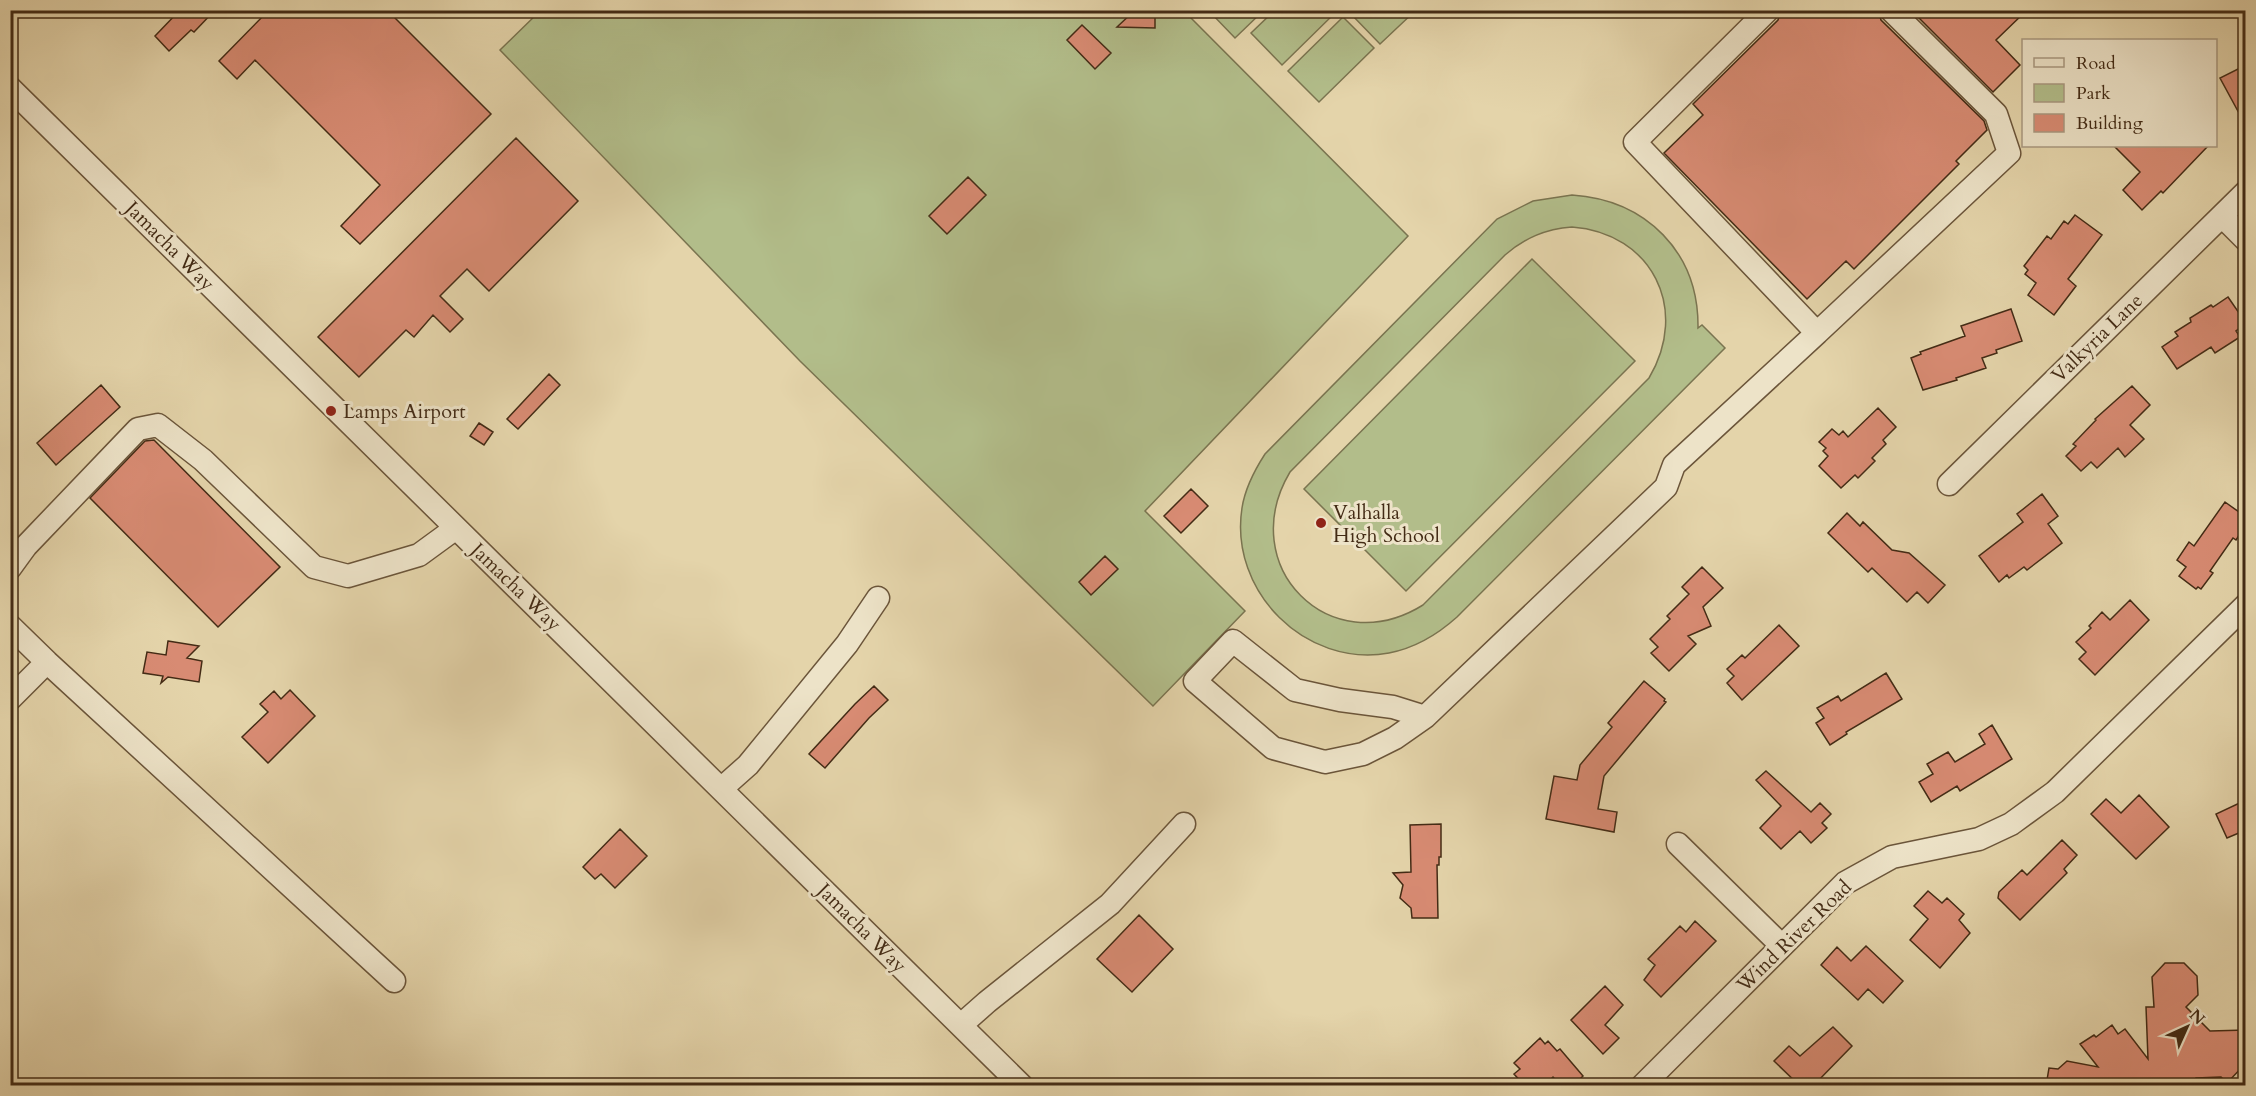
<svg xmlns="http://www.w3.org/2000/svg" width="2256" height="1096" font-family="Cardo,serif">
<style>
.green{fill:#b2bd8a;stroke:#7a7450;stroke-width:1.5;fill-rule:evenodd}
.building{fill:#d88b73;stroke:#432b15;stroke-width:1.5}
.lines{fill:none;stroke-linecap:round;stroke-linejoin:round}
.minor-casing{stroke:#6b553a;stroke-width:25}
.minor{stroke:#ede3c8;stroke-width:22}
.poi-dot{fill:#8f2418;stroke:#ede3c8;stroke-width:2}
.labels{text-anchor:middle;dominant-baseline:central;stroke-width:6;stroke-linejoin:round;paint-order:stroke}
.street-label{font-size:20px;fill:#432b15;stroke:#ede3c8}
.poi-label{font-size:20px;fill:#432b15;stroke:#ede3c8;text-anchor:start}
</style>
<rect width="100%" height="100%" fill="#e4d4aa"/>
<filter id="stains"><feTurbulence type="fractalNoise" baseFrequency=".00333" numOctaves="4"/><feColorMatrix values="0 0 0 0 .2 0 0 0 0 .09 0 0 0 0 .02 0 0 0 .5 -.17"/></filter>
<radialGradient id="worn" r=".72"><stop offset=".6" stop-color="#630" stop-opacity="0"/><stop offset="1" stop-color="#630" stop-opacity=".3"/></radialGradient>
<path class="green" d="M 1275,10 L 1337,10 L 1337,11 L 1282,65 L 1251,33 Z
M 1353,10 L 1415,10 L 1415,11 L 1380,44 L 1350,13 Z
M 540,11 L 1184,11 L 1408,236 L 1145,511 L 1245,611 L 1153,706 L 800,361 L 500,50 Z
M 1209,11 L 1263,11 L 1235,38 Z
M 1343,17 L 1374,48 L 1319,102 L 1288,71 Z
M 1572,195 C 1646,200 1699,252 1698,328 L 1702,325 L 1725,348 L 1457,617 C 1437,635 1415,648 1389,653 C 1305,668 1229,591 1242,508 C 1245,488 1254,471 1265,454 L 1497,219 L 1533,201 ZM 1572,227 C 1652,233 1690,309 1649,378 L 1423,605 C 1330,663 1234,566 1290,472 L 1505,255 C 1525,238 1545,229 1572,227 Z
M 1532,259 L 1635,361 L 1406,591 L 1304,489 Z"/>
<path class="building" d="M 180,10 L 215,10 L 194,32 L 191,30 L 169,51 L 155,36 Z
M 269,10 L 387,10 L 491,114 L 360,244 L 341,226 L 380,185 L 255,60 L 237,79 L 219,61 Z
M 1781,10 L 1878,10 L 1881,20 L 1984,121 L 1987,130 L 1956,161 L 1959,164 L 1854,269 L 1846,261 L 1807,299 L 1664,153 L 1703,115 L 1693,104 L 1778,20 Z
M 1911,10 L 2027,10 L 1996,40 L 2020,65 L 1993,92 Z
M 1133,12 L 1155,12 L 1155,28 L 1117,27 Z
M 1082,25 L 1111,53 L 1095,69 L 1067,40 Z
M 2246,65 L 2246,126 L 2220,78 Z
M 516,138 L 578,201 L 489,291 L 467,269 L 440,296 L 463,319 L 450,332 L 433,315 L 414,337 L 406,330 L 359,377 L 318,337 Z
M 2114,146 L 2208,146 L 2163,193 L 2161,191 L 2142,210 L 2123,190 L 2140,172 Z
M 968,177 L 986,195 L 947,234 L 929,216 Z
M 2075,215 L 2102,235 L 2068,279 L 2076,286 L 2054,315 L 2028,295 L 2036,283 L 2025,274 L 2028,270 L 2024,266 L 2047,236 L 2051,239 L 2064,221 L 2068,224 Z
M 2228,297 L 2246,323 L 2236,331 L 2240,337 L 2215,353 L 2211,347 L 2177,369 L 2162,347 L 2178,336 L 2175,332 L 2191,322 L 2190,318 L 2211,305 L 2213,307 Z
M 2011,309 L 2022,341 L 1996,350 L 1997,353 L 1982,358 L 1986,368 L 1956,378 L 1957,380 L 1923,390 L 1911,358 L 1921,354 L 1920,352 L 1965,336 L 1961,326 Z
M 549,374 L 560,385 L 518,429 L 507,419 Z
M 101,385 L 120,407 L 56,465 L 37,443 Z
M 2132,386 L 2150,405 L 2130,425 L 2144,439 L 2125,457 L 2118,448 L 2097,468 L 2091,462 L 2081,471 L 2066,456 L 2076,446 L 2073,444 L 2096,420 L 2095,419 Z
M 1878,408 L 1896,427 L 1883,440 L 1886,444 L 1872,458 L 1875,461 L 1858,478 L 1855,475 L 1841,488 L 1819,466 L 1828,456 L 1823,451 L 1826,448 L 1819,442 L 1832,429 L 1839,435 L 1843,431 L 1848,437 Z
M 479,423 L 493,432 L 484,445 L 470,436 Z
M 154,440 L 280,567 L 218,627 L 90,498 L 145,441 Z
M 1191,489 L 1208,506 L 1181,533 L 1164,516 Z
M 2042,494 L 2058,516 L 2048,524 L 2062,543 L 2027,570 L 2024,567 L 2009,578 L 2007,575 L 1999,582 L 1979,556 L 2023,522 L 2017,514 Z
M 2225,502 L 2246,517 L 2246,525 L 2236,540 L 2233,538 L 2210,571 L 2213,573 L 2201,589 L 2198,587 L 2196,589 L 2179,576 L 2186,567 L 2177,560 L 2189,542 L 2194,546 Z
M 1847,513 L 1860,526 L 1863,522 L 1892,550 L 1909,553 L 1945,585 L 1928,603 L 1917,592 L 1907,602 L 1872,568 L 1868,572 L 1828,533 Z
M 1105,556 L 1118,569 L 1091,595 L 1079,582 Z
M 1702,567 L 1723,588 L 1703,607 L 1711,626 L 1688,636 L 1696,644 L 1669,671 L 1651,653 L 1658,647 L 1650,639 L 1670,619 L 1667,616 L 1689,594 L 1682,587 Z
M 2130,600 L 2149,620 L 2095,675 L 2079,659 L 2086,652 L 2076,642 L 2091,628 L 2089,626 L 2102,612 L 2110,620 Z
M 1779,625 L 1799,646 L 1742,700 L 1727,683 L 1734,676 L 1727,669 L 1742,655 L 1745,658 Z
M 168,641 L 199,646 L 187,658 L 202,661 L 199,682 L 168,677 L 161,683 L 163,676 L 143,673 L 147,652 L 166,655 Z
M 1886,673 L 1902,699 L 1846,732 L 1847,734 L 1830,745 L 1816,723 L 1824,718 L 1817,708 L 1838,696 L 1841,701 Z
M 1644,681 L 1665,699 L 1664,701 L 1666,702 L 1604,776 L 1598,809 L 1617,812 L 1614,832 L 1546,819 L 1554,776 L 1577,780 L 1580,765 L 1612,727 L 1608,723 Z
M 874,686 L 888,700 L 869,718 L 825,768 L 809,754 L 855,704 Z
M 290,690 L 315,716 L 268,763 L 242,737 L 268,712 L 260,704 L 274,691 L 281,699 Z
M 1992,725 L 2012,759 L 1960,791 L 1957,786 L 1931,802 L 1919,782 L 1933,774 L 1927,764 L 1948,752 L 1955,762 L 1985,744 L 1979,734 Z
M 1766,771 L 1811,812 L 1820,803 L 1831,814 L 1822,823 L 1827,828 L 1811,843 L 1800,831 L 1781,849 L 1760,828 L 1781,806 L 1756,780 Z
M 2139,795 L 2169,827 L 2136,859 L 2091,814 L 2106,799 L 2121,813 Z
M 2246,800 L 2246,830 L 2227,838 L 2216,814 Z
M 1441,824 L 1441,857 L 1439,857 L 1439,865 L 1437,865 L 1438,918 L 1412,918 L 1411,908 L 1400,898 L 1403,885 L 1393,873 L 1411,872 L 1410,825 Z
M 620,829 L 647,856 L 615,888 L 601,874 L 595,879 L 583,867 Z
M 2062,840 L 2077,855 L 2064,869 L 2067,873 L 2020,920 L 1998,898 L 1999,892 L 2022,870 L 2027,875 Z
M 1928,891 L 1942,903 L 1947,898 L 1964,914 L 1959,920 L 1970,933 L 1940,968 L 1910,940 L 1928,919 L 1914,906 Z
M 1139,915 L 1173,949 L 1132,992 L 1097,959 Z
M 1695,921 L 1716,941 L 1661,997 L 1644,980 L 1655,965 L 1648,959 L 1680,926 L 1686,932 Z
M 1866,946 L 1903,981 L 1883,1003 L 1868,989 L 1858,1000 L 1821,965 L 1837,947 L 1851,961 Z
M 2165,963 L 2184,963 L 2197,976 L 2198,995 L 2186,1007 L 2210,1031 L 2246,1030 L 2246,1063 L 2227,1083 L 2221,1077 L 2196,1078 L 2188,1086 L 2046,1086 L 2049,1068 L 2058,1069 L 2067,1061 L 2098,1067 L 2080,1044 L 2094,1035 L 2096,1037 L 2112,1025 L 2118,1034 L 2125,1029 L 2148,1059 L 2146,1007 L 2154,1007 L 2152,977 Z
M 1605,986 L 1623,1005 L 1605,1025 L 1619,1038 L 1603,1054 L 1571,1020 Z
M 1833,1027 L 1852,1046 L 1813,1086 L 1800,1086 L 1774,1061 L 1789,1046 L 1800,1056 Z
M 1540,1038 L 1545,1044 L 1548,1041 L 1557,1051 L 1560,1049 L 1583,1076 L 1573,1086 L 1561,1086 L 1553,1077 L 1544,1086 L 1525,1086 L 1514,1074 L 1520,1069 L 1514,1063 Z"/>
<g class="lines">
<g class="minor-casing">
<path id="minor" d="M 1768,10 L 1635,142 L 1817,333 L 2009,153 L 1996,114 L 1891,10
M 10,88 L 1022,1086
M 2222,216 L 2246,240
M 1949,484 L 2246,192
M 10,568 L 26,546 L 138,429 L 158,425 L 203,460 L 314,567 L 348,576 L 419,555 L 456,528
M 10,626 L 47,662 L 394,981
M 10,699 L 47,662
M 1425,717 L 1393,707 L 1340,700 L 1295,690 L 1233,641 L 1195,681 L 1273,748 L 1325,762 L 1363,754 L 1395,738 L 1425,717 L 1666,487 L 1674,465 L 1817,333
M 721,789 L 748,765 L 847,644 L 878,598
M 1678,844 L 1782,946
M 961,1025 L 987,1002 L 1110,904 L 1184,824
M 1642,1086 L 1845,883 L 1892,857 L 1979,839 L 2011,824 L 2055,792 L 2246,605"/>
</g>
<use href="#minor" class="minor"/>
</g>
<g class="poi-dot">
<circle cx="331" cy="411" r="6"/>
<circle cx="1321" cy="523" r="6"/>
</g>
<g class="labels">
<g class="street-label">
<text transform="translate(170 246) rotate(45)">Jamacha Way</text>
<text transform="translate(2097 338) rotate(-44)">Valkyria Lane</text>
<text transform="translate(516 587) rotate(44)">Jamacha Way</text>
<text transform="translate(862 928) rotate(45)">Jamacha Way</text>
<text transform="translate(1794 936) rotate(-44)">Wind River Road</text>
</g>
<g class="poi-label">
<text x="343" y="411">Lamps Airport</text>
<text x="1333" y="512">Valhalla<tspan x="1333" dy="23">High School</tspan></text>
</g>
</g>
<rect width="2256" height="1096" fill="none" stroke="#e4d4aa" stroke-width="36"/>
<rect x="12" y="12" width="2232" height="1072" fill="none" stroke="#432b15" stroke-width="3"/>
<rect x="18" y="18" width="2220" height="1060" fill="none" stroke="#432b15" stroke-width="1.5"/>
<rect x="2022" y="39" width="195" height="108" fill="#ede3c8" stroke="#a99980" stroke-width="1.5"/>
<rect x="2034" y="58" width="30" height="9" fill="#ede3c8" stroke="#a99980" stroke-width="1.5"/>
<text x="2076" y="69" font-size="18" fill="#432b15">Road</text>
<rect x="2034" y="84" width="30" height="18" fill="#b2bd8a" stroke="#a99980" stroke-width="1.5"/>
<text x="2076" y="99" font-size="18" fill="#432b15">Park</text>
<rect x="2034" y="114" width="30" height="18" fill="#d88b73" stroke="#a99980" stroke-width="1.5"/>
<text x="2076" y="129" font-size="18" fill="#432b15">Building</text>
<g transform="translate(2187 1027) rotate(45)" stroke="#ede3c8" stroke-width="4.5" paint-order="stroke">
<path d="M0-4.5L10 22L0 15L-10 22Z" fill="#432b15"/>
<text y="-9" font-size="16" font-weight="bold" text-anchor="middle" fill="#432b15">N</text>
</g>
<rect width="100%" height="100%" filter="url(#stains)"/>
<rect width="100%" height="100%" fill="url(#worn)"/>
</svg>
